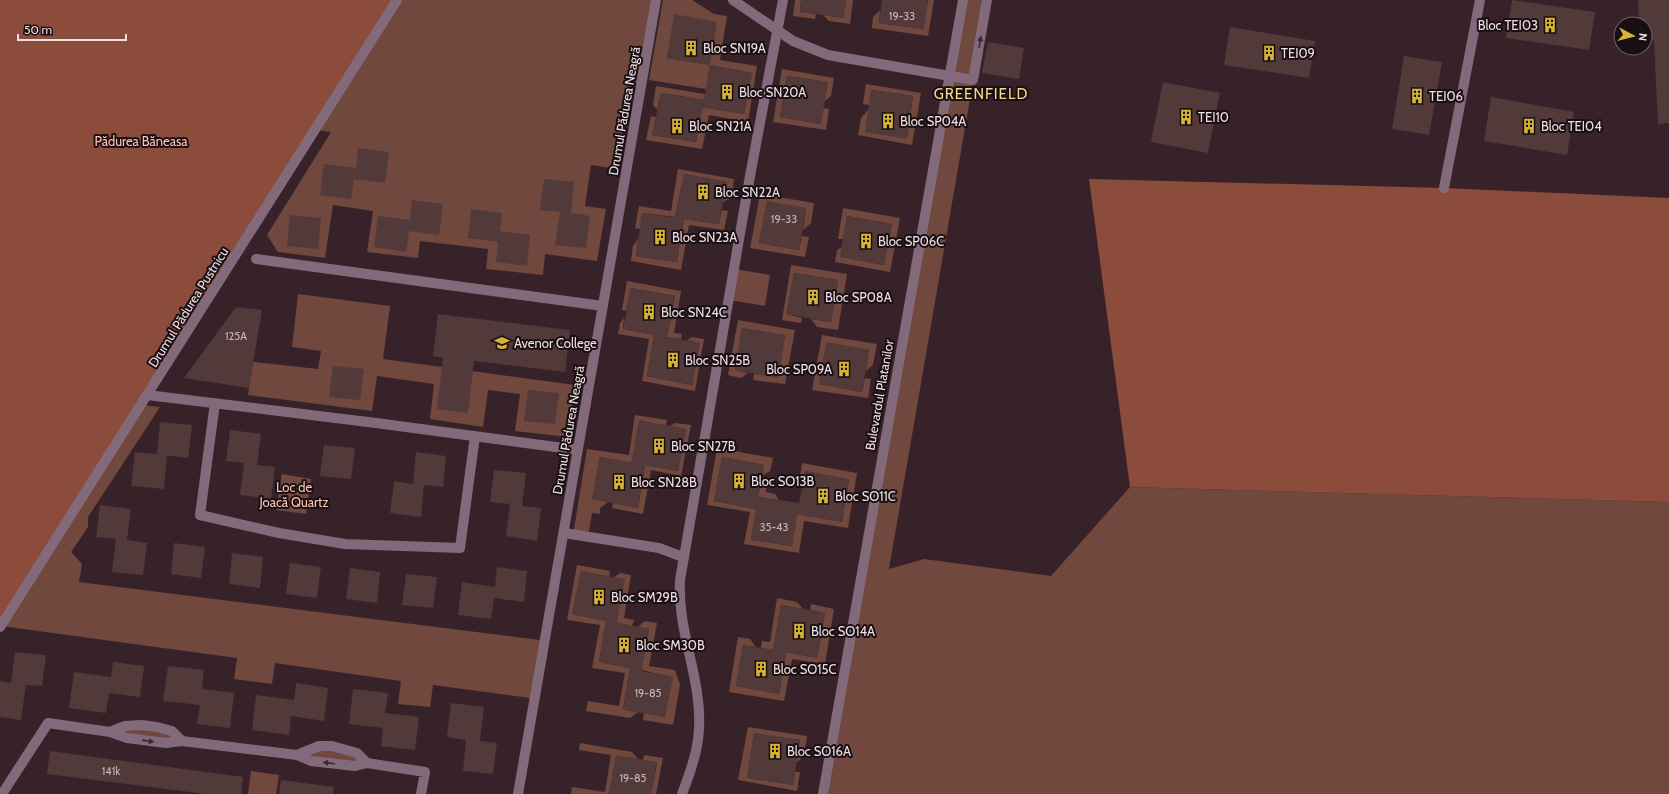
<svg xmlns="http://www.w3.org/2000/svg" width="1669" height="794" font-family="Cabin,sans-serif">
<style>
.green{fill:#70483d;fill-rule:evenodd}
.forest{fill:#8c4c3c}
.building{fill:#52393a}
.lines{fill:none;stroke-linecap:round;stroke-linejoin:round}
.minor{stroke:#836a7b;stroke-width:10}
.oneway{fill:#392a32}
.labels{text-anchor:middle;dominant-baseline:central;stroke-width:4;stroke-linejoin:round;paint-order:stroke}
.number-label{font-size:11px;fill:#c6b5b9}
.poi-label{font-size:13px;fill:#eddee3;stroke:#190f13;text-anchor:start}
.street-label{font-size:13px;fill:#eddee3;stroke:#190f13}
.park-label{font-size:13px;fill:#fec2b3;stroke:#190f13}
.quarter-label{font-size:15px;letter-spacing:1px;fill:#f3db8e;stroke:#190f13}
</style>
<rect width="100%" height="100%" fill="#38222a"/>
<path class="green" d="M 397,0 L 656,0 L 641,85 L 631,84 L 618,169 L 591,165 L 585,206 L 606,209 L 597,261 L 545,254 L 543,275 L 486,269 L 488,249 L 420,241 L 418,258 L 367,252 L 373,211 L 333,205 L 325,258 L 278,252 L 267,235 L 331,132 L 316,130 Z
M 663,0 L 692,0 L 714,14 L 727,16 L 720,60 L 757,66 L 748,122 L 709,115 L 702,149 L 646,140 L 651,116 L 656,117 L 652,135 L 696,142 L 702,107 L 744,114 L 752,73 L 710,65 L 706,89 L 649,80 ZM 675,14 L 710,65 L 667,58 Z
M 795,0 L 801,0 L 800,12 L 816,14 L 815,19 L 793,16 Z
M 846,0 L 853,0 L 850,24 L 829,21 L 823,15 L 843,18 Z
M 928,0 L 934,0 L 928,36 L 872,28 L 873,17 L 880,10 L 879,23 L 923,29 Z
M 963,0 L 987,0 L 889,569 L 924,559 L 1051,576 L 1130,487 L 1669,502 L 1669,794 L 823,794 Z
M 782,69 L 834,78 L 831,96 L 824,102 L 827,82 L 787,76 L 780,117 L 820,124 L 823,108 L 829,109 L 826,130 L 773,122 Z
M 866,84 L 921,93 L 912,145 L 858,135 L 861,118 L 868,110 L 907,138 L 913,96 L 872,90 L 869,105 L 863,104 Z
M 656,86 L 705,94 L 704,100 L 661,93 L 657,110 L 653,105 Z
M 678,169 L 734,179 L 731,198 L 723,202 L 727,182 L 684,174 L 675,217 L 642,213 L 640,229 L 635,228 L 639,206 L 671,211 Z
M 760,194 L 814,203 L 811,223 L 803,230 L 806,208 L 767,202 L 759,243 L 799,250 L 802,236 L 809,237 L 805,257 L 750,248 Z
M 843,208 L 900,218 L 890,272 L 835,262 L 837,250 L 842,247 L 841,257 L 884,265 L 892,224 L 847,216 L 843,239 L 838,239 Z
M 722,210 L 728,211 L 724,230 L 689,225 L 681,270 L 631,261 L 633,246 L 638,239 L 636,256 L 677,262 L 684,219 L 719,224 Z
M 791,265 L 847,274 L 838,330 L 817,327 L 811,319 L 831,322 L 838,280 L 794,273 L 787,314 L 802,318 L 801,323 L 782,320 Z
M 735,269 L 770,275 L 765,306 L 729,300 Z
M 627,281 L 681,291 L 674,333 L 682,334 L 681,339 L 667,337 L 675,296 L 631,288 L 626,311 L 622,310 Z
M 298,294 L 390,306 L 383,359 L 575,385 L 569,437 L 515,431 L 520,394 L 488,390 L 483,427 L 430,419 L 434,384 L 377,376 L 372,411 L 248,395 L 253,362 L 318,369 L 321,351 L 292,347 Z
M 624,318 L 623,329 L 654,335 L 647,376 L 692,385 L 699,343 L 687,340 L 692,337 L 704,339 L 695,391 L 642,381 L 649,339 L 618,334 L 620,323 Z
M 738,320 L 795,330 L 785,384 L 753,380 L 754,374 L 778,377 L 785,335 L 742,328 L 735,370 L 748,373 L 741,378 L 728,375 Z
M 822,335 L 877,344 L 873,365 L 866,371 L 869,350 L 827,343 L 819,384 L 862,392 L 865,378 L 871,379 L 868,398 L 812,390 Z
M 142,405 L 160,407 L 88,517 L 88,527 L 71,552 L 82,564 L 79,582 L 540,640 L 530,698 L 433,685 L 430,707 L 398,704 L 401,681 L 275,663 L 272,684 L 234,679 L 237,658 L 1,626 Z
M 635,415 L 667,420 L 666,425 L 632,463 L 600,457 L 592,499 L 608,502 L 600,508 L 600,514 L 592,513 L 588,537 L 573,535 L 587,449 L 629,455 Z
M 675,423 L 691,425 L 681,476 L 651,470 L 643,514 L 612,508 L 613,503 L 638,508 L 645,465 L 678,471 L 686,429 L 670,426 Z
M 717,448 L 773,458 L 770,471 L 762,476 L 764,465 L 722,457 L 714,501 L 756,509 L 751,540 L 792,546 L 797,514 L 842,522 L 849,480 L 805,471 L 803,482 L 800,477 L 802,463 L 857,473 L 848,528 L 804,521 L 799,553 L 744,544 L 750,512 L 707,505 Z
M 282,474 L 311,479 L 306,514 L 276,510 Z
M 761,483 L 767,484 L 766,492 L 775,494 L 779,500 L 758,497 Z
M 577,565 L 610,571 L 609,577 L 581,571 L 572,614 L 606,621 L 599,662 L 630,668 L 623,709 L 638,712 L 630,718 L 586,711 L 588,701 L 619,706 L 625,673 L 592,668 L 600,625 L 567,620 Z
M 620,573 L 631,575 L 624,618 L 634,620 L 632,626 L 617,623 L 614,577 Z
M 777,598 L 797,602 L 803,609 L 781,605 L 773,650 L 761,648 L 762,641 L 770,642 Z
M 811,604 L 834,609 L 825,664 L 792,659 L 784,701 L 729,692 L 738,637 L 750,639 L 756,647 L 743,645 L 736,686 L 779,694 L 786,652 L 817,658 L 825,613 L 810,610 Z
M 645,621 L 657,623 L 649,666 L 675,670 L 680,685 L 673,725 L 643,720 L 644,713 L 665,717 L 672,677 L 641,670 L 649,629 L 638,627 Z
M 157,727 L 182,741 L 110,732 Z
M 748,727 L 807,736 L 804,756 L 797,762 L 800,740 L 754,734 L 747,778 L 793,785 L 795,772 L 800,772 L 797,791 L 738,780 Z
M 580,743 L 632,752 L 638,759 L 616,756 L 609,794 L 571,794 L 572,787 L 605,792 L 611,755 L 579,750 Z
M 332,746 L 367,763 L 311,761 L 308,750 Z
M 644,755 L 663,758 L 656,794 L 651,794 L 657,763 L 643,760 Z
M 251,771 L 279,775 L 276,794 L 248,794 Z"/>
<path class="forest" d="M 0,0 L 397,0 L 0,628 Z
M 1089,179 L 1444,188 L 1669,198 L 1669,502 L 1130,487 Z"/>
<path class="building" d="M 801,0 L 846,0 L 844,18 L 800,12 Z
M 882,0 L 928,0 L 924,29 L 879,23 Z
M 1512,0 L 1595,12 L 1589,50 L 1506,38 Z
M 1638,0 L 1669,0 L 1669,123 L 1658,124 L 1654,40 L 1645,40 L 1645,24 L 1639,24 Z
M 674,14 L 717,22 L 710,65 L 667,58 Z
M 1230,27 L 1315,41 L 1309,78 L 1224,65 Z
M 988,42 L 1024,48 L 1019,79 L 982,73 Z
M 1404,56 L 1442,62 L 1429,135 L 1392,129 Z
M 710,65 L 752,73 L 744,114 L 703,107 Z
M 787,76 L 828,82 L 821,124 L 780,117 Z
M 1163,82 L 1220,93 L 1208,153 L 1151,142 Z
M 871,90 L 913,96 L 907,139 L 865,132 Z
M 661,93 L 704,100 L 696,142 L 652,135 Z
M 1491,97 L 1574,112 L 1567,155 L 1484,141 Z
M 358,148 L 389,152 L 385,183 L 354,179 L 351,199 L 320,195 L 324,164 L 356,168 Z
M 684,174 L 727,182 L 719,224 L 675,218 Z
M 544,179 L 574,182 L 571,213 L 590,216 L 586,248 L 555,245 L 560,212 L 540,210 Z
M 412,200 L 443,204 L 439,235 L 409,231 L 406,252 L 374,247 L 378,216 L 410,220 Z
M 767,201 L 806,208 L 799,250 L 759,243 Z
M 471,209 L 502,213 L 500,231 L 530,235 L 527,266 L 496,262 L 498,242 L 468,238 Z
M 642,213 L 684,219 L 677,262 L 636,256 Z
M 290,215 L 321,218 L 318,249 L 287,246 Z
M 847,216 L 892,224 L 884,265 L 840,257 Z
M 794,273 L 838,280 L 831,322 L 786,314 Z
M 631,288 L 675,296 L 667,337 L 700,343 L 692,385 L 647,376 L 654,335 L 623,329 Z
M 236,307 L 262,310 L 249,388 L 184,378 Z
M 438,314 L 570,330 L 565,372 L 474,361 L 468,413 L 437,409 L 443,358 L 433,356 Z
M 742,328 L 785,335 L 778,378 L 735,370 Z
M 826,342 L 869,350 L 862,392 L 819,384 Z
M 333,366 L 364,369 L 360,400 L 329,397 Z
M 528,390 L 559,393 L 555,424 L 524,421 Z
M 639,420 L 686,429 L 678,471 L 645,465 L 638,508 L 592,499 L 600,457 L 631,463 Z
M 160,422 L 192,425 L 188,458 L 157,454 Z
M 230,430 L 261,434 L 257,465 L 275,467 L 271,499 L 240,495 L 244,463 L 226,461 Z
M 324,445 L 355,448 L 351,479 L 320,476 Z
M 135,452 L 167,455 L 164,489 L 131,486 Z
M 416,452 L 446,456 L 443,487 L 424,485 L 421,517 L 390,513 L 394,481 L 413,484 Z
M 722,457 L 764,465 L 758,497 L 799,503 L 792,546 L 751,540 L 756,509 L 714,501 Z
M 494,470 L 526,473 L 522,506 L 541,508 L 537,541 L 506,536 L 510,504 L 490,502 Z
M 805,471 L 849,479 L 842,522 L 797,514 Z
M 100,505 L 131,509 L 127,540 L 147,543 L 143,575 L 112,572 L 116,539 L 96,537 Z
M 174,543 L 205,547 L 201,578 L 171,574 Z
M 232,553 L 263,557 L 260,588 L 229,584 Z
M 290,563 L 321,567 L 317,598 L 286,594 Z
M 497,567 L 527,571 L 524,602 L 494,598 L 491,619 L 458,615 L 462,582 L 495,587 Z
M 350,568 L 380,572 L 377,603 L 346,599 Z
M 581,571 L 625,579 L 617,623 L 649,629 L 641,671 L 673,677 L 665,717 L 623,710 L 630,668 L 599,662 L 606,621 L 572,614 Z
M 406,574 L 437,577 L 433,608 L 402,605 Z
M 781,605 L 825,613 L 817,658 L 786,652 L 779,694 L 736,686 L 743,645 L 773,650 Z
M 15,652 L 46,655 L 42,686 L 26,685 L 21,720 L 0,717 L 0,681 L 11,683 Z
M 113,662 L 144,666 L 140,697 L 109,693 L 106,713 L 69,708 L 74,672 L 111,677 Z
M 168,666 L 204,670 L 202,689 L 234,693 L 230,728 L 197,724 L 200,705 L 163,701 Z
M 296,683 L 328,688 L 324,721 L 291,716 L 289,735 L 252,730 L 256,695 L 294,700 Z
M 353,689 L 388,693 L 385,713 L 419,717 L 415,750 L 381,746 L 383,728 L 349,724 Z
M 451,703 L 484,707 L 480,741 L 497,743 L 493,774 L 463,771 L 466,740 L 447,737 Z
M 754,733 L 800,740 L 793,785 L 747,778 Z
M 50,751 L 243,777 L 241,794 L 206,794 L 47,774 Z
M 616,755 L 657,762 L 651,794 L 609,794 Z
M 281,780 L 334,787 L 333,794 L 279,794 Z"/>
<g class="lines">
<path class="minor" d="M 733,0 L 793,41 L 828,55 L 973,80 L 987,0
M 1444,188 L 1480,0
M 256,259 L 603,306
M 147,395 L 376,423 L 578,450
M 215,403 L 200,515 L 279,533 L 345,544 L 460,548 L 475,436
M 564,533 L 659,548 L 683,557
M 0,627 L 397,0
M 182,741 L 297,755
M 367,763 L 357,753 L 332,746 L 319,746 L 297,755 L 311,761 L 355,766 L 367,763 L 425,772 L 421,794
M 2,794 L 48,723 L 110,732 L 127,738 L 166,743 L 182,741 L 172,731 L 157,727 L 141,725 L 125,726 L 110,732
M 518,794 L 656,0
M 682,794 C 690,773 698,751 699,729 C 702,678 677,632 680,580 L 750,176 L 783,0
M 823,794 L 963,0"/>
</g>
<defs><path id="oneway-solid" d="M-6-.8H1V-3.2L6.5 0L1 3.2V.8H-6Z"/></defs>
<g class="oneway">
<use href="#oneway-solid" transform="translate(980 42) rotate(-80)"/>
<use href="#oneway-solid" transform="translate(148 741) rotate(8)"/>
<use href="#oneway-solid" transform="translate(329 763) rotate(-173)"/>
</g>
<defs>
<g id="building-bare" transform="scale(1.2)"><path d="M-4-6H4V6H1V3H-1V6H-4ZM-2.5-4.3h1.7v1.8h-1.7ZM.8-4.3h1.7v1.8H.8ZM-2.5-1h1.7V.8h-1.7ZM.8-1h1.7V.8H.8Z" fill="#d7b434" stroke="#190f13" stroke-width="2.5" paint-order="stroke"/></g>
<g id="school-bare" transform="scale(1.2)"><path d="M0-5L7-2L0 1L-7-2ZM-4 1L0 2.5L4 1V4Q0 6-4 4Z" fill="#d7b434" stroke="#190f13" stroke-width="2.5" paint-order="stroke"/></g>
</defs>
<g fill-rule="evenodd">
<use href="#building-bare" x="1550" y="25"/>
<use href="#building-bare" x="691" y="48"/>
<use href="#building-bare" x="1269" y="53"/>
<use href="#building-bare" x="727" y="92"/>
<use href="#building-bare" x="1417" y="96"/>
<use href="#building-bare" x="1186" y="117"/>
<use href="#building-bare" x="888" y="121"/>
<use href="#building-bare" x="677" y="126"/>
<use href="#building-bare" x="1529" y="126"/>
<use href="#building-bare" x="703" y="192"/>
<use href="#building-bare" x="660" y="237"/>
<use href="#building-bare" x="866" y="241"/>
<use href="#building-bare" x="813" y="297"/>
<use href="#building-bare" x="649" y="312"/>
<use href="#school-bare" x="502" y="343"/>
<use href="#building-bare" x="673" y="360"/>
<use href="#building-bare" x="844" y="369"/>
<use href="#building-bare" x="659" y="446"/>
<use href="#building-bare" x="739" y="481"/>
<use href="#building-bare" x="619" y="482"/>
<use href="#building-bare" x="823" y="496"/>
<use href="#building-bare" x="599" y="597"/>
<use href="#building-bare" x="799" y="631"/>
<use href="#building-bare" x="624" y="645"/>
<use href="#building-bare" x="761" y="669"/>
<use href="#building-bare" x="775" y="751"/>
</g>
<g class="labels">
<g class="number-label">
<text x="902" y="16">19-33</text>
<text x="784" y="219">19-33</text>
<text x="236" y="336">125A</text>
<text x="774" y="527">35-43</text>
<text x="648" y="693">19-85</text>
<text x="111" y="771">141k</text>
<text x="633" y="778">19-85</text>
</g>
<g class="poi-label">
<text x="1538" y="25" text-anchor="end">Bloc TEI03</text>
<text x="703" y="48">Bloc SN19A</text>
<text x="1281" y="53">TEI09</text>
<text x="739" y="92">Bloc SN20A</text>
<text x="1429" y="96">TEI06</text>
<text x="1198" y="117">TEI10</text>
<text x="900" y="121">Bloc SP04A</text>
<text x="689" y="126">Bloc SN21A</text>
<text x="1541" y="126">Bloc TEI04</text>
<text x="715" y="192">Bloc SN22A</text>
<text x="672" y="237">Bloc SN23A</text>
<text x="878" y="241">Bloc SP06C</text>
<text x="825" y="297">Bloc SP08A</text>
<text x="661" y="312">Bloc SN24C</text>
<text x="514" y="343">Avenor College</text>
<text x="685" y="360">Bloc SN25B</text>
<text x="832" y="369" text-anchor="end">Bloc SP09A</text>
<text x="671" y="446">Bloc SN27B</text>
<text x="751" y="481">Bloc SO13B</text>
<text x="631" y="482">Bloc SN28B</text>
<text x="835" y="496">Bloc SO11C</text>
<text x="611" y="597">Bloc SM29B</text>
<text x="811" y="631">Bloc SO14A</text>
<text x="636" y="645">Bloc SM30B</text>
<text x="773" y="669">Bloc SO15C</text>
<text x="787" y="751">Bloc SO16A</text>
</g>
<g class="street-label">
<text transform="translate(624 111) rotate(-80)">Drumul Pădurea Neagră</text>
<text transform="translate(188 307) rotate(-58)">Drumul Pădurea Pustnicu</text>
<text transform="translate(879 395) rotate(-80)">Bulevardul Platanilor</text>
<text transform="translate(568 430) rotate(-80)">Drumul Pădurea Neagră</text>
</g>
<g class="park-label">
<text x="141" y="141">Pădurea Băneasa</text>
<text x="294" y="487">Loc de<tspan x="294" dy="15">Joacă Quartz</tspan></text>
</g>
<g class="quarter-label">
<text x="981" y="94">GREENFIELD</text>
</g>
</g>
<g transform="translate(1633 36) rotate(97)"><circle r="19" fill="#190f13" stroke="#6e6266"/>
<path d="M0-3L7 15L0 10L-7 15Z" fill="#d7b434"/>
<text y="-6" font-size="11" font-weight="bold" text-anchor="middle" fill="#eddee3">N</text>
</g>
<path d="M18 34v6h108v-6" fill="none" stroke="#eddee3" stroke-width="2"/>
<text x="24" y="34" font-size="12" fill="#eddee3" stroke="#190f13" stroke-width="3" paint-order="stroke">50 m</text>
</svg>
